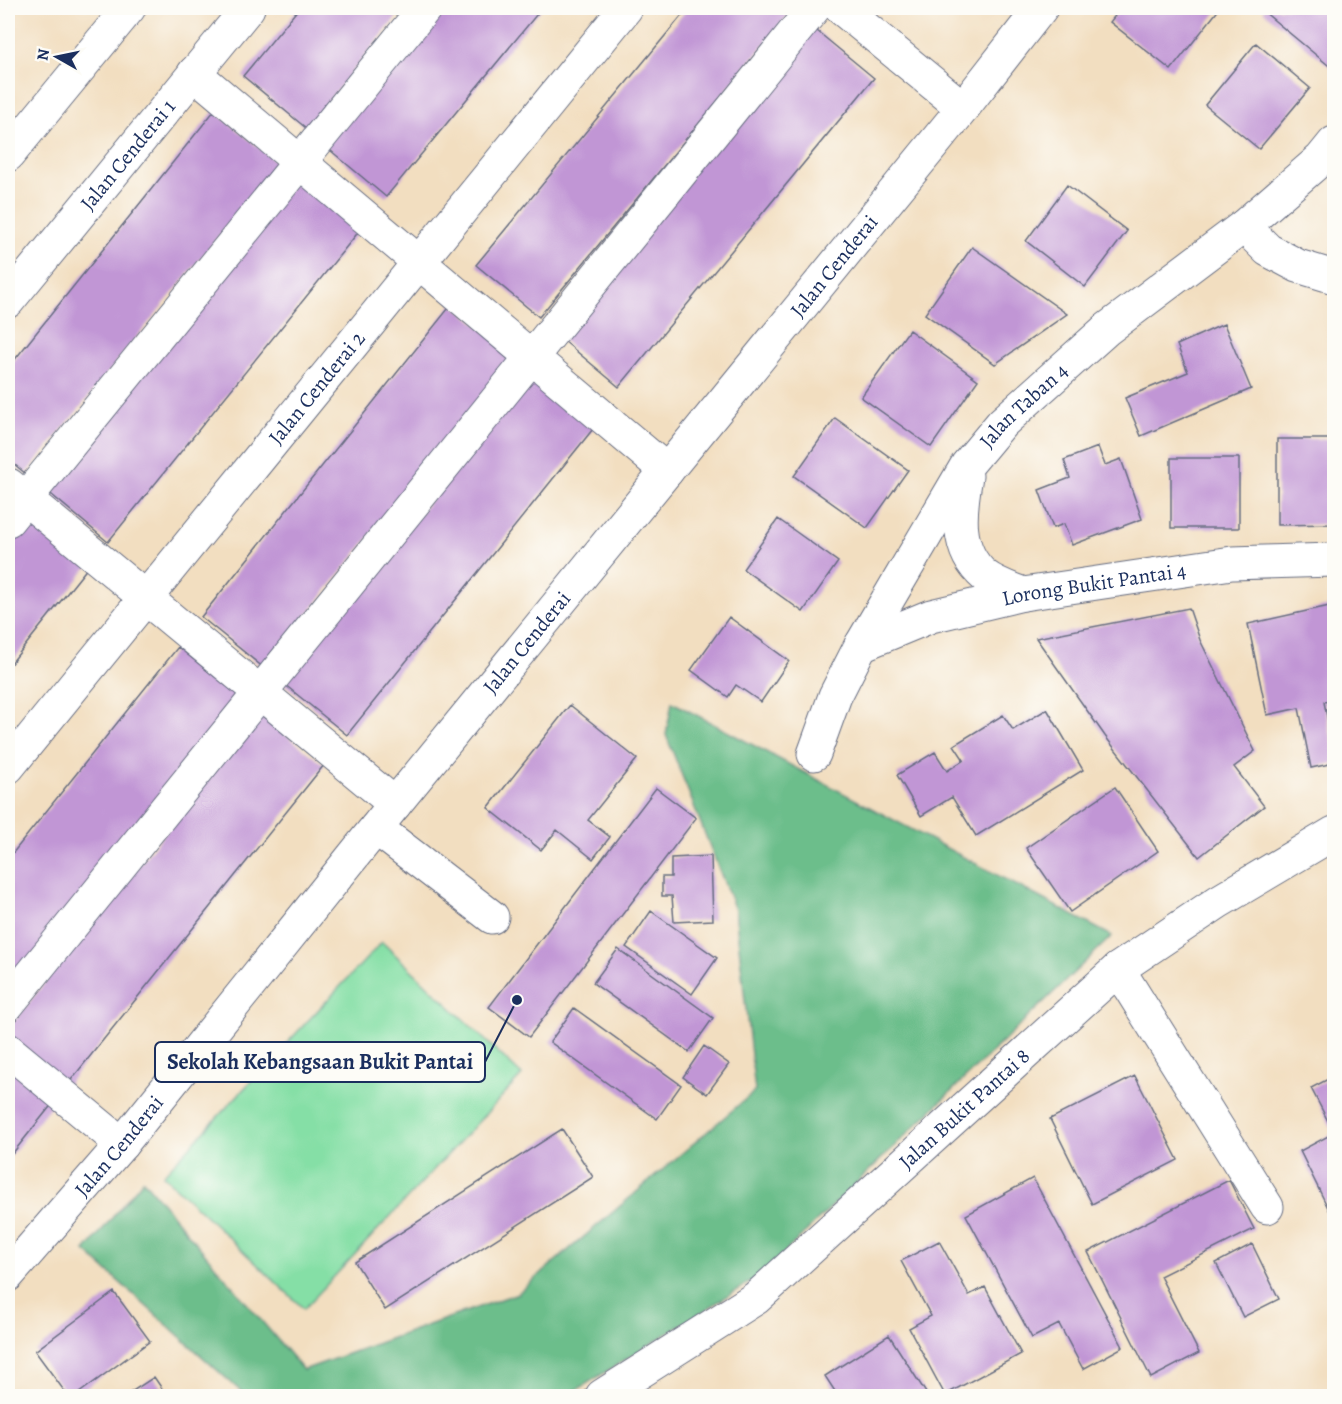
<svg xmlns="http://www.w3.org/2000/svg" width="1342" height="1404" font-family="Alegreya,serif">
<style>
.green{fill:#85dfa6;stroke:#508782;stroke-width:1.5}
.forest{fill:#6cbe8b;stroke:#447674;stroke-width:1.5}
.building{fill:#c196d5}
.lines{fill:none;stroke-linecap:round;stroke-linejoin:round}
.minor-casing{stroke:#666c80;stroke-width:35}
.minor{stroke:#fff;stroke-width:33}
.labels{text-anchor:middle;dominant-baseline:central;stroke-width:6;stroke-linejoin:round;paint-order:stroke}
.street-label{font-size:21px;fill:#1b2f5e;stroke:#fdfcf7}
.leader{fill:none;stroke:#1b2f5e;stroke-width:2}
.callout-dot{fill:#1b2f5e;stroke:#fdfcf7;stroke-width:2}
.callout{fill:#fdfcf7;stroke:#1b2f5e;stroke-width:2}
.callout-label{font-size:22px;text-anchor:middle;font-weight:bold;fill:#1b2f5e}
</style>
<rect width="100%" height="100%" fill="#fdfcf7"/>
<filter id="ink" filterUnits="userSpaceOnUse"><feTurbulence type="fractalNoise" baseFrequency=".0167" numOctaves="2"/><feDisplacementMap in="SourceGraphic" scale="12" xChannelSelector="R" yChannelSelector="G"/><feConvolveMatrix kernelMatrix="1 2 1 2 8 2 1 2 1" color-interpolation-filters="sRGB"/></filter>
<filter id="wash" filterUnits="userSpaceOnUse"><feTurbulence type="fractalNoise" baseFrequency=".008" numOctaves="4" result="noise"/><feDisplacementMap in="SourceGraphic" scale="24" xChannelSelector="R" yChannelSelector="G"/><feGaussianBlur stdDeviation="1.35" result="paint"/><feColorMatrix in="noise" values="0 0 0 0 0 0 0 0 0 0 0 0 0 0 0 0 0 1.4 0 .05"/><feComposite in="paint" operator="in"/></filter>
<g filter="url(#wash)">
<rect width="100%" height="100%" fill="#f2dec0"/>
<path class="green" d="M 382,942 L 522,1075 L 304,1309 L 163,1175 Z"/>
<path class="forest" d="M 672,702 L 1112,936 L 760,1276 L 567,1396 L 246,1396 L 85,1251 L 143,1180 L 303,1370 L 518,1293 L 755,1091 L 735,910 L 666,735 Z"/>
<g id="blocks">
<path class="building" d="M 299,8 L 404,8 L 306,128 L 243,76 Z
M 437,8 L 542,8 L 386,197 L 324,145 Z
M 688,8 L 794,8 L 539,317 L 476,265 Z
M 1121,8 L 1220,8 L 1171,70 L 1110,22 Z
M 1266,8 L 1334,8 L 1334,70 L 1263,11 Z
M 811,26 L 874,78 L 619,387 L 557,335 Z
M 1256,43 L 1310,88 L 1259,149 L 1205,105 Z
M 214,111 L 278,163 L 26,474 L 8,459 L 8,368 Z
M 297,179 L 360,230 L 108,542 L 46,490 Z
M 1067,185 L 1127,231 L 1085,287 L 1026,241 Z
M 972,247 L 1067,314 L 995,364 L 925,314 Z
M 452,304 L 515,355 L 264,668 L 201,617 Z
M 1224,324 L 1251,389 L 1141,436 L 1125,398 L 1188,372 L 1177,345 Z
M 909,330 L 978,380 L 931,447 L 861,397 Z
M 533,372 L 597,424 L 347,735 L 284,684 Z
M 835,418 L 908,470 L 867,528 L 794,476 Z
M 1277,439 L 1334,439 L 1334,524 L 1277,525 Z
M 1098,447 L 1105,465 L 1121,459 L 1142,519 L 1072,545 L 1064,524 L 1053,528 L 1039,490 L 1070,478 L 1064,460 Z
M 1171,458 L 1239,458 L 1239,528 L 1171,528 Z
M 25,515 L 88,567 L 8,667 L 8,537 Z
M 778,519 L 838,562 L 803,612 L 743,569 Z
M 1334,605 L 1334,700 L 1324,702 L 1334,751 L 1334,763 L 1311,768 L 1299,708 L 1267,715 L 1248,624 Z
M 1189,608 L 1200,640 L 1255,751 L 1234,767 L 1264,806 L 1199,857 L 1105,736 L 1036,638 Z
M 729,617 L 789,661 L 761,702 L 736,685 L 728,697 L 691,670 Z
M 178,647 L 241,698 L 8,989 L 8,859 Z
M 570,705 L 637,759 L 588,820 L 610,837 L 593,859 L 557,830 L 541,850 L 488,808 Z
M 1047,709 L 1083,770 L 976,836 L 952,797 L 921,816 L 897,775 L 935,752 L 947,771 L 964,760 L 954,745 L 1003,715 L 1013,730 Z
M 260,714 L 324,765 L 67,1085 L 8,1037 L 8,1029 Z
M 1115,787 L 1158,851 L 1070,912 L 1026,848 Z
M 656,788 L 696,818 L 529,1037 L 489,1007 Z
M 711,856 L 713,920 L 674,922 L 672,896 L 662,896 L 662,877 L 671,877 L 671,858 Z
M 651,911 L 717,958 L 692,994 L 626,947 Z
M 618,949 L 713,1018 L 689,1052 L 593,983 Z
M 574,1008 L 681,1085 L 657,1119 L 550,1042 Z
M 704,1046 L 729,1064 L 707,1094 L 683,1077 Z
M 8,1066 L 53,1103 L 8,1159 Z
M 1135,1076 L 1178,1160 L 1092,1204 L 1050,1119 Z
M 1334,1076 L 1334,1220 L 1300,1151 L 1334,1133 L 1311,1088 Z
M 562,1129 L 593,1177 L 385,1310 L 355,1262 Z
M 1033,1178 L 1123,1347 L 1083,1369 L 1059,1324 L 1032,1338 L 966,1215 Z
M 1229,1180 L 1254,1229 L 1160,1276 L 1199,1353 L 1151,1378 L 1088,1252 Z
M 939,1241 L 969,1295 L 985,1287 L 1021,1354 L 945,1395 L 909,1328 L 931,1316 L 901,1261 Z
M 1252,1244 L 1279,1299 L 1243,1317 L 1216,1263 Z
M 114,1292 L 150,1341 L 75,1396 L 68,1396 L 35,1351 Z
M 889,1335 L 928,1396 L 838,1396 L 825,1376 Z
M 154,1377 L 167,1396 L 125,1396 Z"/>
</g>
</g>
<g filter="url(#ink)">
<use href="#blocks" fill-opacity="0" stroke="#666c80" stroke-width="1.5"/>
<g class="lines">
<g class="minor-casing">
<g id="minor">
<path d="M 841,8 L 963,108"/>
<path d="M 194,73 L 667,471"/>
<path d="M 8,155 L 129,8"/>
<path d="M 1244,226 L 1268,250 L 1298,266 L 1334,277"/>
<path id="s1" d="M 8,301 L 248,8"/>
<path d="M 966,476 C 960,510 954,550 985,576 C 995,584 1011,589 1023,594"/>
<path d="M 9,485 L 395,804"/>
<path d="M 8,520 L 425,8"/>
<path id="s2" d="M 861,645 L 931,616 L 1023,594 L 1232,563 L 1334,560"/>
<path id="s3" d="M 814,754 L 835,696 L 861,645 L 967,465 L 1002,423 L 1107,329 L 1244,226 L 1321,159 L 1334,143"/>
<path id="s4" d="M 8,767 L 626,8"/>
<path d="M 376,828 L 492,917"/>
<path d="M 1118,969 L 1267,1207"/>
<path d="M 8,1004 L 814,8"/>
<path d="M 8,1050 L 122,1144"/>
<path id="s5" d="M 8,1275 L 122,1144 L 395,804 L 963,108 L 1041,8"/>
<path id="s6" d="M 602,1396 L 756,1298 L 1118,969 L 1218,902 L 1334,833"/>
</g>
</g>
<use href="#minor" class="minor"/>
</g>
</g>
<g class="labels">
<g class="street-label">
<text stroke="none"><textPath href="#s1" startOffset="189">Jalan Cenderai 1</textPath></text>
<text stroke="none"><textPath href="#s5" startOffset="1304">Jalan Cenderai</textPath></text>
<text stroke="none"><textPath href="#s4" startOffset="489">Jalan Cenderai 2</textPath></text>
<text stroke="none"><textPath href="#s3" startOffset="410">Jalan Taban 4</textPath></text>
<text stroke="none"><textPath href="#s2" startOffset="242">Lorong Bukit Pantai 4</textPath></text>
<text stroke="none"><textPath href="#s5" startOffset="818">Jalan Cenderai</textPath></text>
<text stroke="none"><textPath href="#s6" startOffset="464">Jalan Bukit Pantai 8</textPath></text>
<text stroke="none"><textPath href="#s5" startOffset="170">Jalan Cenderai</textPath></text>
</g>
</g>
<path class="leader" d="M517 1000L485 1062"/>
<circle class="callout-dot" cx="517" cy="1000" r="6"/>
<rect class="callout" x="155" y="1042" width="330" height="40" rx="6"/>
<g class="callout-label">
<text x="320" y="1069">Sekolah Kebangsaan Bukit Pantai</text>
</g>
<rect width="1342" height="1404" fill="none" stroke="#fdfcf7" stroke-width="30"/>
<g transform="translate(57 57) rotate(279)" stroke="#fdfcf7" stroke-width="4.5" paint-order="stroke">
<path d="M0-4.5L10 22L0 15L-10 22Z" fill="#1b2f5e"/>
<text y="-9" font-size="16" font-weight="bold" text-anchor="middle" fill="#1b2f5e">N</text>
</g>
</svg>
